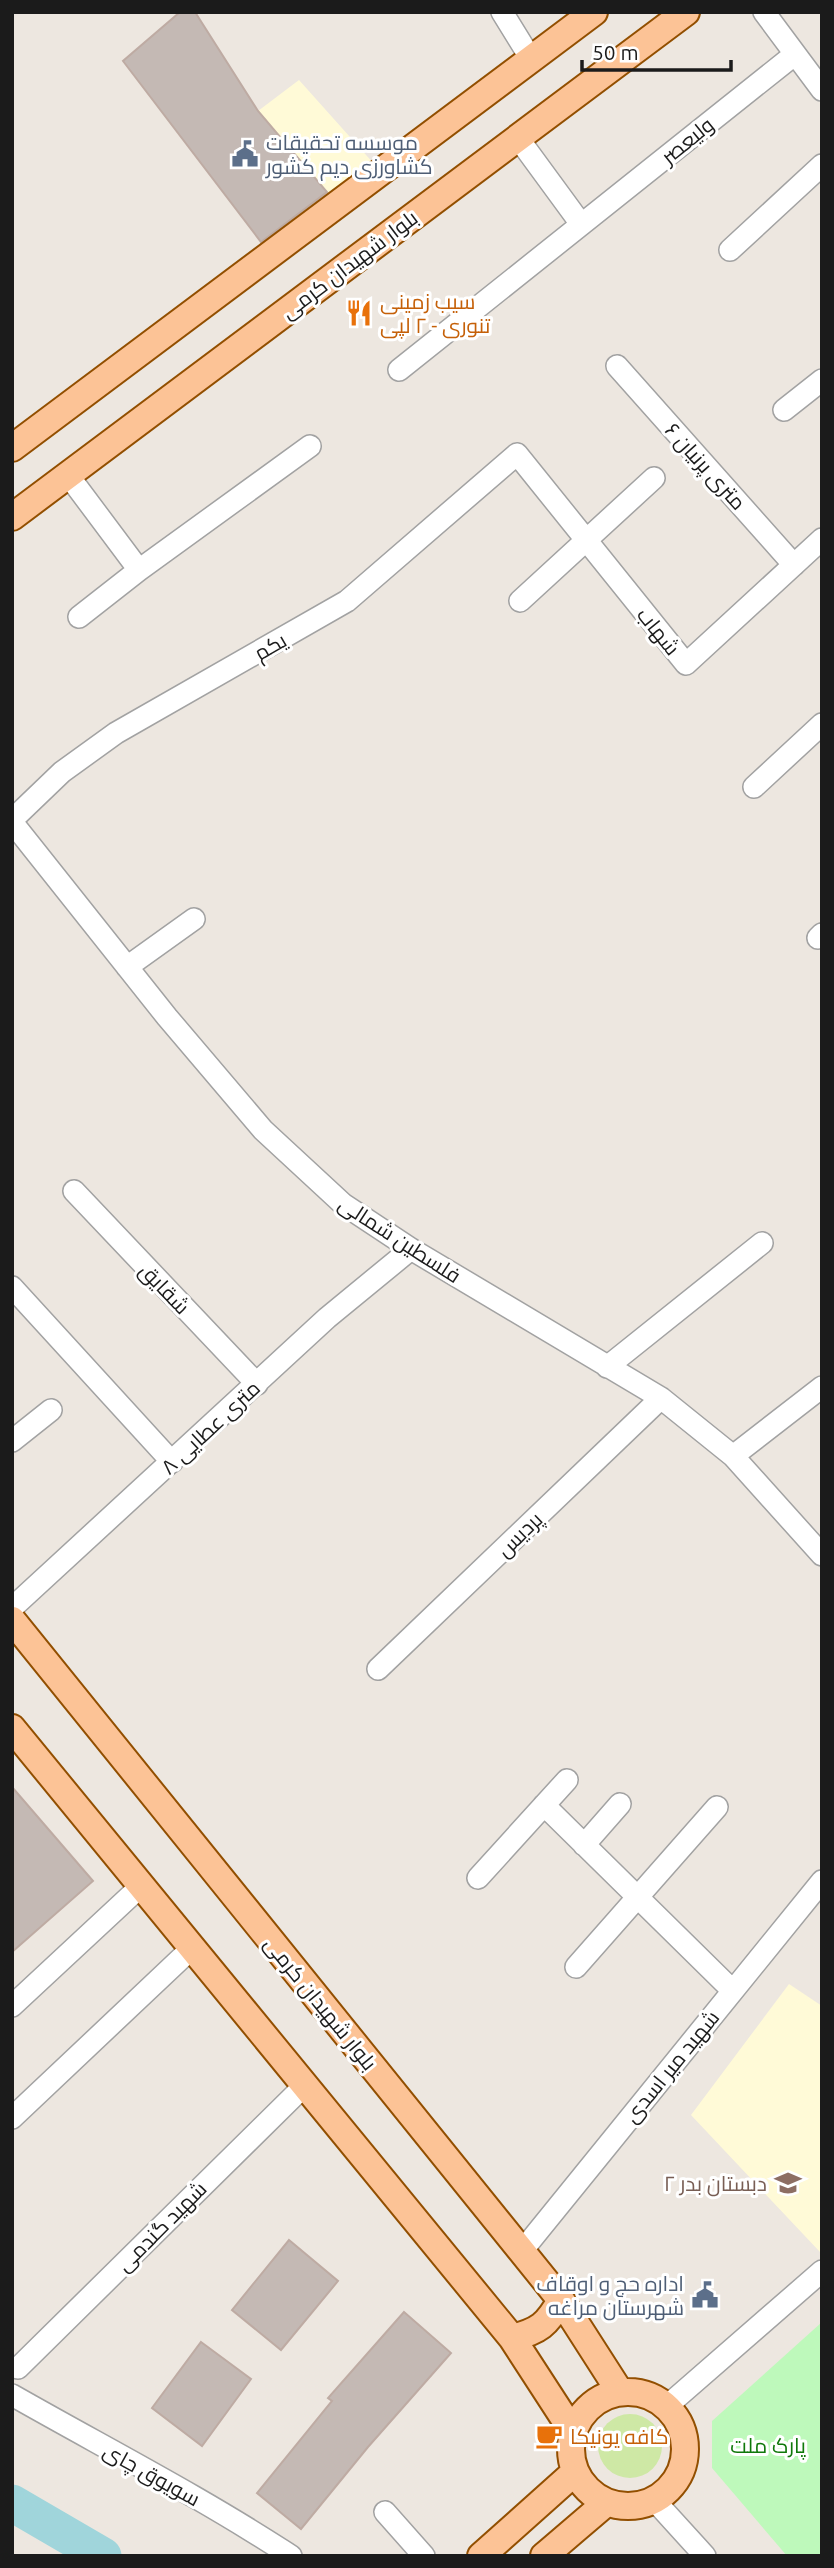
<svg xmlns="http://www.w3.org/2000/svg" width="834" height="2568" font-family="Ubuntu,Cairo,sans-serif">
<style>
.education{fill:#fffad7}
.grass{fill:#cee8a5}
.park{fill:#bef9bb}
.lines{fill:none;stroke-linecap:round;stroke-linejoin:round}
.river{stroke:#a0d5db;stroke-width:37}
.building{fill:#c4b9b4;stroke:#beaba3;stroke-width:2}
.minor-casing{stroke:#a2a2a2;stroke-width:24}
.major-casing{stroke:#924f00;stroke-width:30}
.minor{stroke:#fff;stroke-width:21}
.major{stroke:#fcc396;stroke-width:26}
.labels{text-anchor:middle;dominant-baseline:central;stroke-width:6;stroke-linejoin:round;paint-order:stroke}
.street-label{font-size:21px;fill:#1b1b1b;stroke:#fff}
.service-label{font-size:21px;fill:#4e5e75;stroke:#fff;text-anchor:start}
.food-label{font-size:21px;fill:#c56008;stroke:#fff;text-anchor:start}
.education-label{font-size:21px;fill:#785e54;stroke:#fff;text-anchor:end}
.park-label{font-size:21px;fill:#0f780a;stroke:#fff}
</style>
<rect width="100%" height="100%" fill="#ede7e0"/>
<path class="education" d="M 299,80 L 375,165 L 331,197 L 258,111 Z
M 789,1984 L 822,2006 L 822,2250 L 820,2252 L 691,2115 Z"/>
<path class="grass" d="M598 2446a32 32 0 1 1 64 0a32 32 0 1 1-64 0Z"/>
<path class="park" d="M 822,2322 L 822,2556 L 787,2556 L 712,2468 L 712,2421 Z"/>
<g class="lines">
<path class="river" d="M 12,2503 L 103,2556"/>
</g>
<path class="building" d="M 180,12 L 195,12 L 258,111 L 327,192 L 261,242 L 123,61 Z
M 12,1787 L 93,1881 L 12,1952 Z
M 289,2240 L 338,2281 L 281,2350 L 232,2310 Z
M 404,2312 L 451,2353 L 368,2447 L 301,2529 L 257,2493 L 332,2401 L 328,2398 Z
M 201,2342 L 251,2379 L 202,2446 L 152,2408 Z"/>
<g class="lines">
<g class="minor-casing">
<path id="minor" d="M 502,12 L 531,59
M 764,12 L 822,90
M 518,138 L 581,224
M 730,250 L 822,165
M 617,366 L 794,565
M 399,370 L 794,55
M 784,410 L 822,380
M 68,475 L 139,570 L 310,446
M 520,601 L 654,478
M 79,617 L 139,570
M 754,787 L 822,724
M 12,820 L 62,772 L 116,733 L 347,601 L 517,454 L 686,664 L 822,539
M 12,822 L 167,1017 L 263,1130 L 343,1204 L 411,1249 L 661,1398 L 733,1456 L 822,1555
M 818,938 L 822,934
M 127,967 L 194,919
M 74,1191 L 257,1384
M 12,1287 L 172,1462
M 607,1367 L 762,1243
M 12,1441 L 51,1410
M 733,1456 L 822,1387
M 12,1608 L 327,1318 L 411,1249
M 378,1669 L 661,1398
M 544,1805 L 732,1990
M 584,1845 L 620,1804
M 478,1878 L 567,1780
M 576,1967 L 717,1807
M 12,2006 L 141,1886
M 12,2118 L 192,1948
M 522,2251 L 822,1881
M 18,2368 L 305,2085
M 12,2395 C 105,2448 201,2497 291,2556
M 667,2406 L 822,2271
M 655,2501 L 705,2556
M 385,2512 L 424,2556"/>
</g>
<g class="major-casing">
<path id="major" d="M 12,448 L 594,12
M 12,517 L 686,12
M 12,1620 L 561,2300 L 620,2392
M 12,1728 L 512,2338 L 573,2432
M 512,2338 C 539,2331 547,2325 561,2300
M571 2449a57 57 0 1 1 114 0a57 57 0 1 1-114 0Z
M 481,2556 L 575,2472
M 544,2556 L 606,2503"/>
</g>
<use href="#minor" class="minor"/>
<use href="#major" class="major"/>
</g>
<defs>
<g id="civic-bare" transform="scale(2.1)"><path d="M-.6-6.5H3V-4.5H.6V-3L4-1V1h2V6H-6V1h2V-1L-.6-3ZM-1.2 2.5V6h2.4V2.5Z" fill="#5c6f8a" stroke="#fff" stroke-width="2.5" paint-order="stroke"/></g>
<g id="restaurant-bare" transform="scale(2.1)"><path d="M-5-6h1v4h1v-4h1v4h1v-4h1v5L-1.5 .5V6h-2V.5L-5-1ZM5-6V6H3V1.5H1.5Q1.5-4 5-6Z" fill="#e8710a" stroke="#fff" stroke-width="2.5" paint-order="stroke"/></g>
<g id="school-bare" transform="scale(2.1)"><path d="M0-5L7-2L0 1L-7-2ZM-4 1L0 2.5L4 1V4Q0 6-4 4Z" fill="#8d6e63" stroke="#fff" stroke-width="2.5" paint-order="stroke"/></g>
<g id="cafe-bare" transform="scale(2.1)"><path d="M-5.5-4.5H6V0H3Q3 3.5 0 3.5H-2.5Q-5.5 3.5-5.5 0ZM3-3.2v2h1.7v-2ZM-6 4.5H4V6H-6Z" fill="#e8710a" stroke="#fff" stroke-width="2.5" paint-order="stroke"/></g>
</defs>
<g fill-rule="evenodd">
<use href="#civic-bare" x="245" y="154"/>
<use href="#restaurant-bare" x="359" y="313"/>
<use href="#school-bare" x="788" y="2183"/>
<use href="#civic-bare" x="705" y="2295"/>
<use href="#cafe-bare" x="549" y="2436"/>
</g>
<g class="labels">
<g class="street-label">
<text transform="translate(687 140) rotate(-39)">ولیعصر</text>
<text transform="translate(349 264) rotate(-37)">بلوار شهیدان کرمی</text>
<text transform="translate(706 466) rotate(48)">۶ متری پرنیان</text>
<text transform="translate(659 631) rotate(51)">شهاب</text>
<text transform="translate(270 646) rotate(-30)">یکم</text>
<text transform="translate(400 1239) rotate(33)">فلسطین شمالی</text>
<text transform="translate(165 1288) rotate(46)">شقایق</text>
<text transform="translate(210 1427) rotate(-43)">۸ متری عطایی</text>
<text transform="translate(519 1534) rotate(-44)">پردیس</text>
<text transform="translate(321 2003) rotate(51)">بلوار شهیدان کرمی</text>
<text transform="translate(671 2066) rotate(-51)">شهید میر اسدی</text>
<text transform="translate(161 2226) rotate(-45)">شهید گندمی</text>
<text transform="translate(152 2474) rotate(29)">سویوق چای</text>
</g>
<g class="service-label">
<text x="266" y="142">موسسه تحقیقات<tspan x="266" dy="24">کشاورزی دیم کشور</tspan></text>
<text x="684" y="2283" text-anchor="end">اداره حج و اوقاف<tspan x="684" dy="24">شهرستان مراغه</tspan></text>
</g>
<g class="food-label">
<text x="380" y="301">سیب زمینی<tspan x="380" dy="24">تنوری - ۲ لپی</tspan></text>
<text x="570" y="2436">کافه یونیکا</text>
</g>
<g class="education-label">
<text x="767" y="2183">دبستان بدر ۲</text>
</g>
<g class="park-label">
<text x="768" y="2445">پارک ملت</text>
</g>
</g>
<rect width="834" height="2568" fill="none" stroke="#1b1b1b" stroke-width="28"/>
<path d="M582 60v10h149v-10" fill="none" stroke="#1b1b1b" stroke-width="3.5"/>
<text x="592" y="60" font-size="21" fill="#1b1b1b" stroke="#ffffff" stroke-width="5" paint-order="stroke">50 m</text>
</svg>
